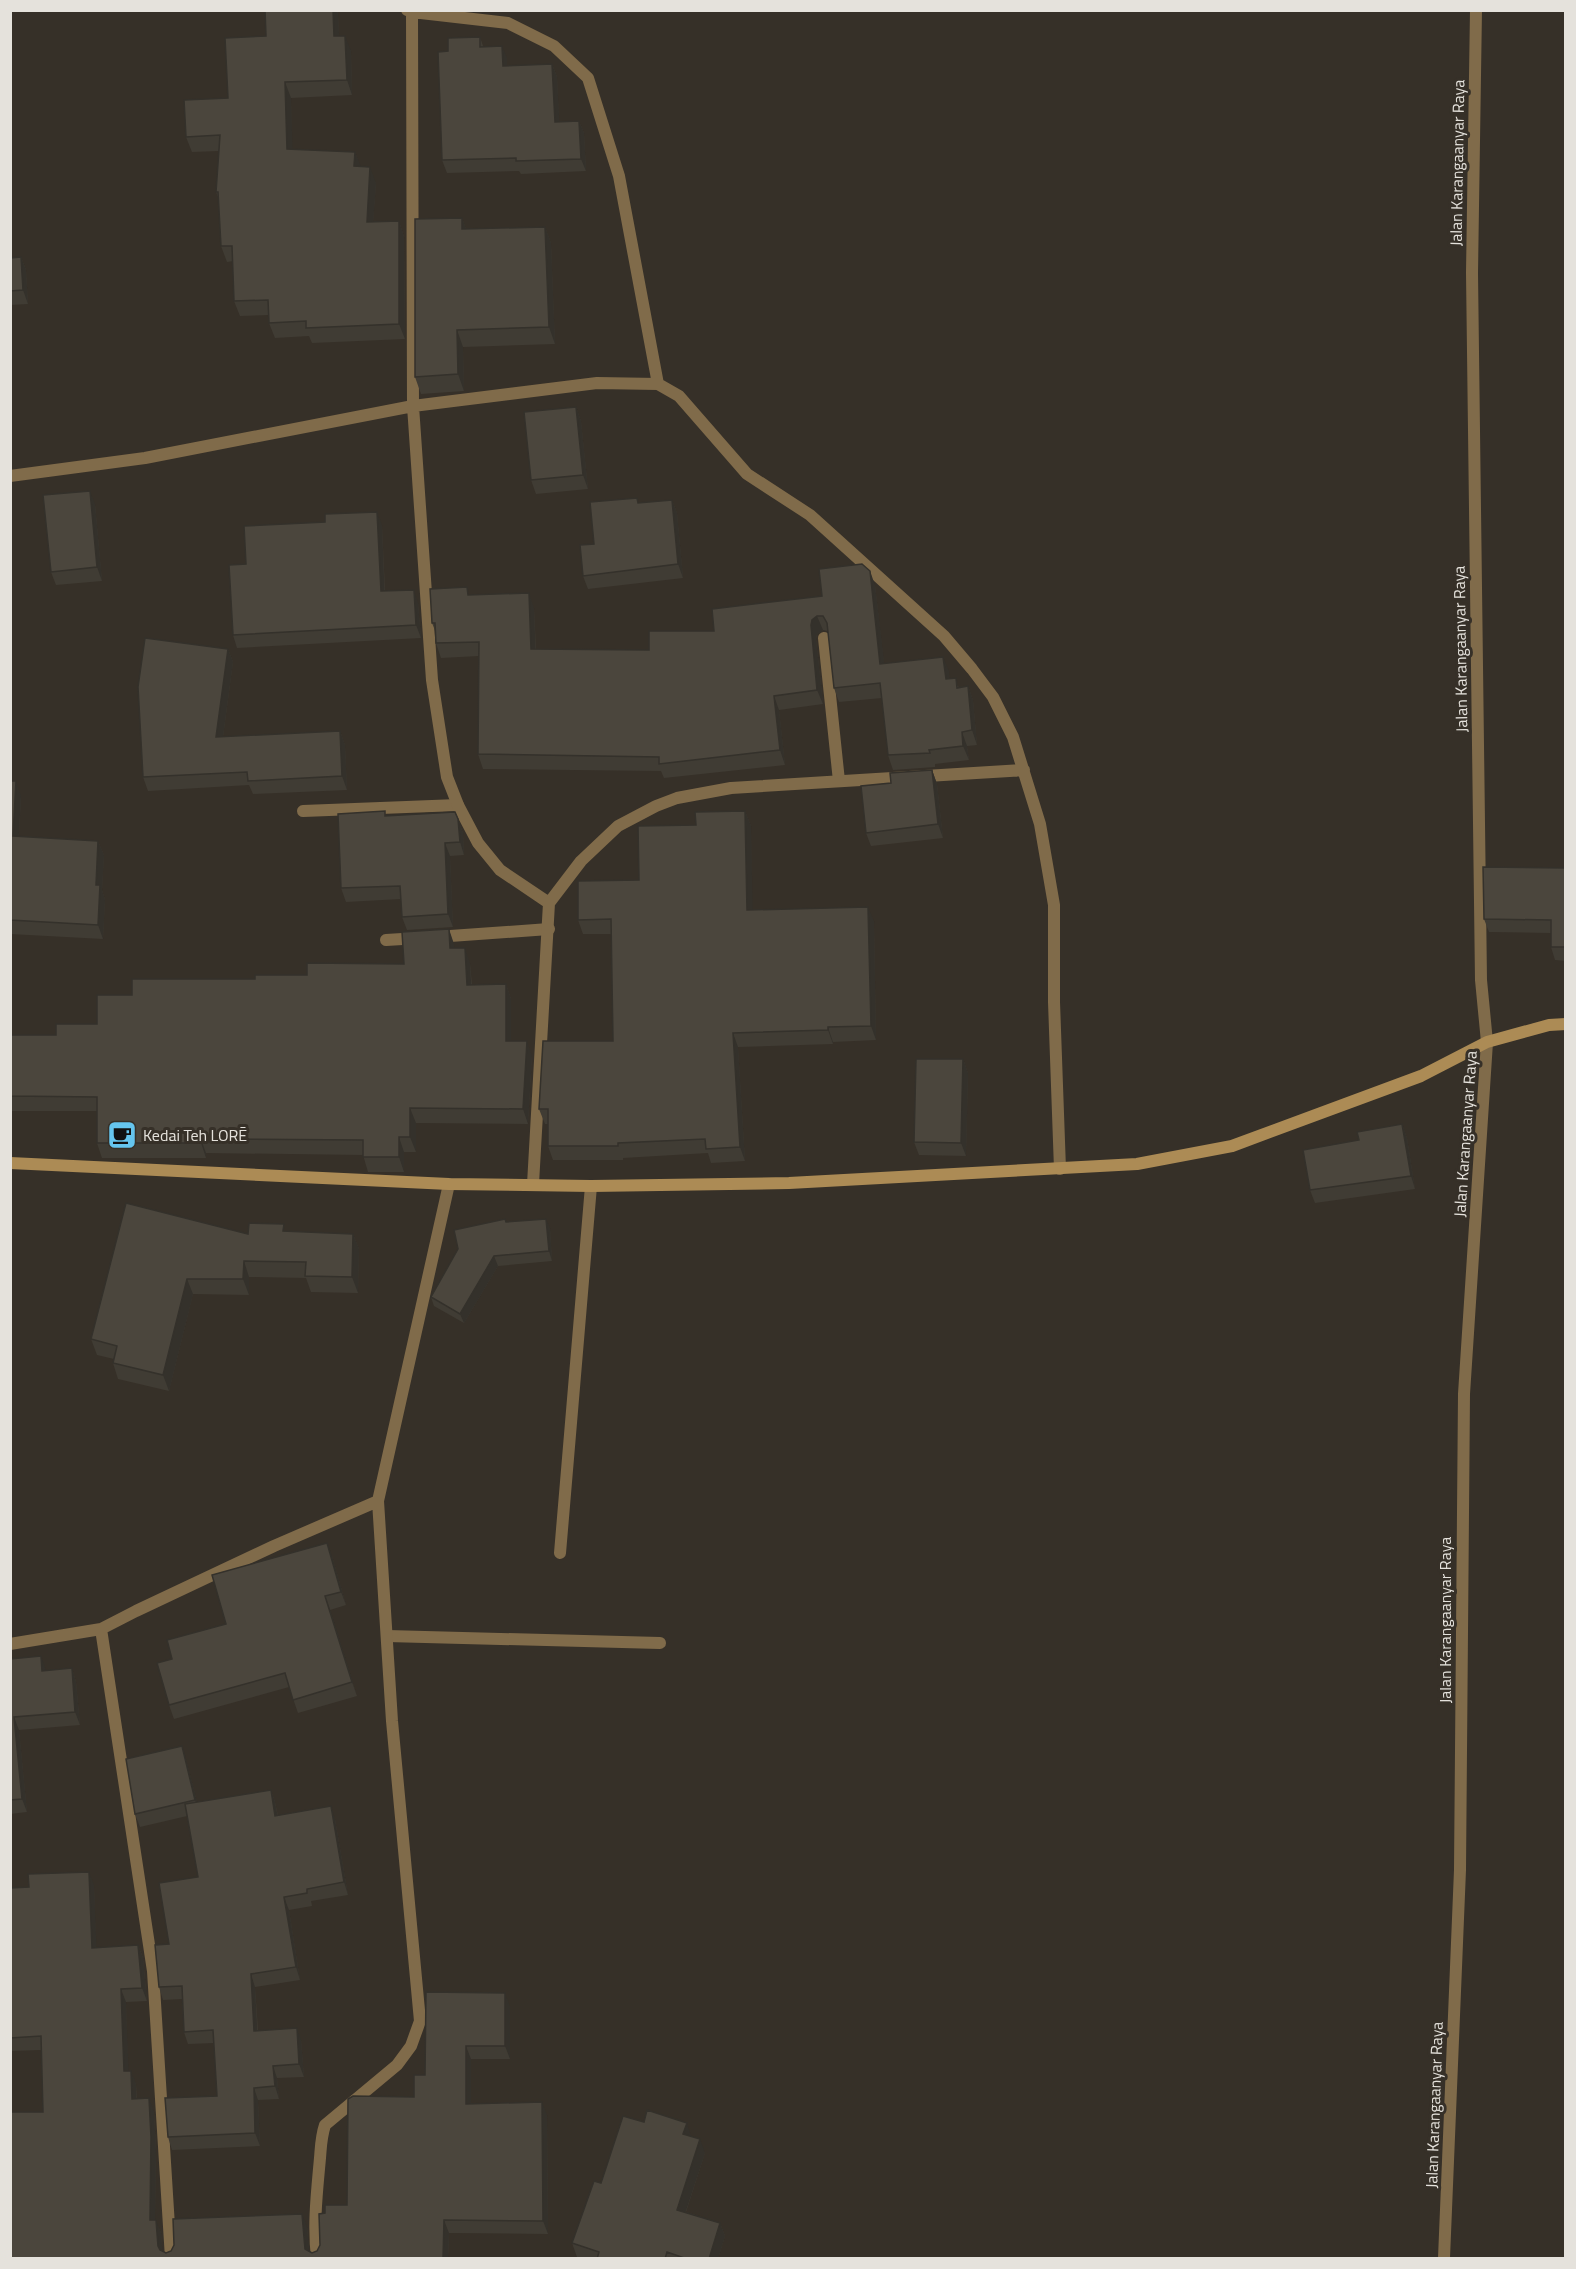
<svg xmlns="http://www.w3.org/2000/svg" width="1576" height="2269" font-family="'Titillium Web',sans-serif">
<style>
.lines{fill:none;stroke-linecap:round;stroke-linejoin:round}
.lane{stroke:#806b4a;stroke-width:12}
.street{stroke:#806b4a;stroke-width:12}
.secondary{stroke:#ac8b55;stroke-width:12}
.wall{fill:#403c34}
.shaded-wall{fill:#34312b}
.building{fill:#4b463d;stroke:#34312b;stroke-width:1.5}
.labels{text-anchor:middle;dominant-baseline:central;stroke-width:6;stroke-linejoin:round;paint-order:stroke}
.street-label{font-size:16px;fill:#e5e2dc;stroke:#363028}
.poi-label{font-size:16px;fill:#e5e2dc;stroke:#363028;text-anchor:start}
</style>
<rect width="100%" height="100%" fill="#363028"/>
<g class="lines">
<path class="lane" d="M 303,811 L 458,805
M 436,937 L 549,929
M 386,940 L 419,938
M 560,1553 L 591,1186
M 387,1636 L 660,1643"/>
<path class="street" d="M 407,10 L 412,12 L 413,406 L 432,680 L 447,777 L 458,805 L 478,843 L 500,870 L 549,903
M 412,12 L 508,23 L 554,46 L 588,78 L 619,176 L 658,384
M 10,476 L 145,458 L 413,406 L 597,383 L 658,384 L 679,396 L 747,474 L 810,515 L 944,636 L 972,669 L 993,697 L 1013,737 L 1040,824 L 1054,905 L 1054,1002 L 1060,1169
M 824,638 L 839,781
M 533,1184 L 549,903 L 581,861 L 618,826 L 656,806 L 677,798 L 731,788 L 1024,770
M 378,1501 L 449,1184
M 10,1644 L 101,1629
M 171,2258 L 153,1971 L 101,1629 L 136,1611 L 274,1546 L 378,1501 L 392,1721 L 420,2021 L 411,2046 L 397,2065 L 325,2125 C 321,2137 321,2146 320,2158 C 317,2192 313,2224 317,2258
M 1444,2258 L 1460,1870 L 1464,1394 L 1487,1042 L 1481,980 L 1472,273 L 1476,10"/>
<path class="secondary" d="M 10,1163 L 449,1184 L 591,1186 L 789,1183 L 1137,1164 L 1232,1146 L 1421,1076 L 1487,1042 L 1549,1025 L 1566,1024"/>
</g>
<path class="wall" d="M 265,10 L 337,10 L 338,14 L 339,36 L 351,51 L 352,95 L 291,98 L 292,149 L 355,152 L 360,166 L 376,183 L 373,222 L 399,221 L 404,237 L 405,339 L 312,343 L 309,336 L 275,338 L 269,323 L 269,315 L 240,316 L 234,301 L 233,261 L 227,262 L 221,246 L 219,199 L 216,192 L 219,151 L 192,152 L 186,137 L 228,98 L 266,36 Z
M 480,37 L 483,46 L 507,58 L 507,66 L 552,64 L 557,77 L 559,121 L 579,121 L 584,133 L 586,171 L 521,174 L 519,171 L 447,173 L 442,160 L 448,51 Z
M 462,218 L 466,229 L 545,227 L 551,243 L 555,344 L 463,347 L 464,391 L 421,394 L 415,377 Z
M 21,257 L 26,270 L 28,304 L 10,305 L 10,258 Z
M 576,407 L 581,421 L 588,489 L 536,494 L 531,480 Z
M 672,500 L 677,513 L 683,578 L 588,589 L 583,576 L 594,544 L 639,503 Z
M 95,504 L 102,581 L 56,585 L 51,572 Z
M 382,525 L 385,591 L 418,603 L 421,638 L 237,648 L 233,635 L 246,564 Z
M 875,585 L 884,664 L 949,671 L 949,678 L 959,687 L 968,686 L 973,700 L 977,745 L 967,746 L 969,760 L 935,764 L 935,767 L 893,770 L 888,755 L 882,698 L 839,702 L 834,688 L 828,631 L 823,630 L 817,634 L 816,639 L 823,704 L 779,710 L 785,765 L 664,778 L 661,771 L 483,769 L 478,754 L 479,656 L 441,658 L 436,643 L 436,633 L 432,623 L 470,595 L 534,608 L 536,649 L 649,650 L 714,631 L 822,596 Z
M 228,649 L 233,662 L 223,737 L 340,731 L 345,745 L 347,790 L 253,794 L 249,785 L 148,791 L 143,777 Z
M 932,770 L 937,784 L 943,838 L 871,846 L 866,833 L 891,783 Z
M 10,781 L 21,796 L 19,836 L 98,841 L 104,855 L 102,890 L 105,900 L 103,939 L 10,934 Z
M 745,811 L 751,826 L 752,909 L 874,921 L 876,1040 L 833,1042 L 833,1044 L 738,1047 L 745,1161 L 711,1163 L 708,1153 L 623,1158 L 623,1160 L 553,1160 L 548,1146 L 548,1124 L 545,1124 L 539,1109 L 613,1041 L 611,934 L 583,934 L 578,920 L 639,880 L 696,825 Z
M 386,816 L 458,819 L 463,833 L 464,855 L 450,856 L 453,927 L 407,930 L 402,917 L 401,899 L 346,902 L 341,888 Z
M 1566,868 L 1566,961 L 1555,960 L 1551,947 L 1551,933 L 1489,932 L 1484,919 Z
M 454,944 L 454,948 L 470,963 L 472,985 L 506,984 L 511,999 L 511,1041 L 532,1056 L 528,1124 L 416,1123 L 416,1152 L 404,1152 L 404,1172 L 368,1172 L 363,1155 L 206,1153 L 206,1158 L 102,1158 L 97,1143 L 97,1111 L 10,1111 L 10,1035 L 56,1035 L 97,1024 L 132,995 L 255,979 L 307,975 L 404,964 Z
M 963,1059 L 968,1073 L 966,1156 L 919,1155 L 914,1142 Z
M 1402,1124 L 1407,1138 L 1415,1189 L 1315,1203 L 1310,1190 L 1359,1140 Z
M 506,1222 L 550,1228 L 552,1261 L 498,1266 L 464,1323 L 434,1306 L 431,1297 Z
M 287,1232 L 353,1234 L 359,1249 L 358,1293 L 311,1292 L 306,1278 L 249,1277 L 249,1295 L 193,1294 L 169,1391 L 118,1379 L 113,1363 L 114,1359 L 97,1355 L 91,1339 L 248,1234 Z
M 332,1556 L 346,1605 L 330,1610 L 357,1696 L 298,1713 L 289,1687 L 174,1719 L 169,1705 L 172,1659 Z
M 10,1659 L 46,1671 L 72,1668 L 76,1682 L 80,1725 L 19,1730 L 27,1812 L 10,1814 Z
M 186,1759 L 197,1802 L 271,1790 L 275,1802 L 278,1816 L 335,1819 L 348,1895 L 311,1901 L 312,1906 L 289,1910 L 300,1980 L 255,1987 L 258,2030 L 301,2040 L 304,2077 L 277,2078 L 279,2099 L 258,2100 L 260,2146 L 172,2150 L 168,2137 L 217,2096 L 214,2043 L 188,2044 L 184,2032 L 182,1999 L 163,2000 L 159,1987 L 169,1944 L 198,1877 L 187,1816 L 140,1827 L 135,1814 Z
M 94,1885 L 96,1948 L 138,1945 L 143,1958 L 147,2001 L 126,2002 L 128,2071 L 136,2084 L 137,2099 L 154,2112 L 156,2150 L 155,2220 L 161,2233 L 162,2251 L 166,2253 L 307,2227 L 309,2251 L 312,2253 L 317,2251 L 320,2245 L 325,2213 L 347,2205 L 414,2097 L 425,2075 L 510,2006 L 510,2059 L 471,2059 L 471,2103 L 547,2115 L 548,2234 L 449,2233 L 448,2259 L 10,2259 L 43,2112 L 41,2050 L 10,2051 L 10,1888 Z
M 691,2136 L 705,2153 L 686,2212 L 720,2223 L 725,2236 L 718,2259 L 582,2259 L 577,2257 L 572,2243 Z"/>
<path class="shaded-wall" d="M 333,10 L 337,10 L 338,14 L 340,52 L 334,36 Z
M 345,36 L 351,51 L 352,95 L 347,80 Z
M 502,46 L 507,58 L 507,78 L 503,66 Z
M 552,64 L 557,77 L 560,134 L 555,122 Z
M 285,82 L 291,98 L 293,164 L 287,149 Z
M 579,121 L 584,133 L 586,171 L 581,159 Z
M 355,152 L 361,167 L 354,166 Z
M 370,167 L 376,183 L 372,238 L 367,222 Z
M 462,218 L 468,234 L 462,229 Z
M 399,221 L 404,237 L 405,339 L 399,324 Z
M 545,227 L 551,243 L 555,344 L 549,327 Z
M 21,257 L 26,270 L 28,304 L 23,290 Z
M 457,330 L 463,347 L 464,391 L 458,374 Z
M 576,407 L 581,421 L 588,489 L 583,475 Z
M 90,491 L 95,504 L 102,581 L 97,567 Z
M 672,500 L 677,513 L 683,578 L 678,564 Z
M 377,512 L 382,525 L 385,605 L 381,591 Z
M 870,571 L 875,585 L 886,678 L 880,664 Z
M 414,590 L 418,603 L 421,638 L 416,625 Z
M 529,593 L 534,608 L 536,663 L 531,649 Z
M 817,616 L 823,630 L 817,634 L 816,639 L 823,704 L 817,690 L 811,625 L 812,620 Z
M 228,649 L 233,662 L 221,751 L 216,737 Z
M 943,657 L 949,671 L 951,693 L 946,679 Z
M 968,686 L 973,700 L 977,745 L 972,730 Z
M 774,696 L 779,710 L 785,765 L 780,750 Z
M 340,731 L 345,745 L 347,790 L 342,776 Z
M 962,732 L 967,746 L 969,760 L 963,746 Z
M 932,770 L 937,784 L 943,838 L 938,824 Z
M 16,781 L 21,796 L 18,850 L 13,836 Z
M 745,811 L 751,826 L 753,924 L 747,910 Z
M 458,819 L 463,833 L 464,855 L 460,842 Z
M 98,841 L 104,855 L 102,890 L 105,900 L 103,939 L 98,925 L 96,885 Z
M 445,843 L 450,856 L 453,927 L 448,914 Z
M 868,907 L 874,921 L 876,1040 L 871,1026 Z
M 449,929 L 454,944 L 455,963 L 450,948 Z
M 465,948 L 470,963 L 472,999 L 467,985 Z
M 506,984 L 511,999 L 511,1056 L 506,1041 Z
M 828,1027 L 833,1042 L 833,1044 L 828,1030 Z
M 733,1033 L 738,1047 L 745,1161 L 740,1147 Z
M 527,1041 L 532,1056 L 528,1124 L 523,1109 Z
M 963,1059 L 968,1073 L 966,1156 L 961,1143 Z
M 410,1108 L 416,1123 L 416,1152 L 410,1137 Z
M 1402,1124 L 1407,1138 L 1415,1189 L 1411,1176 Z
M 399,1137 L 404,1152 L 404,1172 L 399,1157 Z
M 201,1139 L 206,1153 L 206,1158 L 201,1143 Z
M 546,1219 L 550,1228 L 552,1261 L 549,1251 Z
M 353,1234 L 359,1249 L 358,1293 L 352,1277 Z
M 494,1256 L 498,1266 L 464,1323 L 460,1314 Z
M 244,1261 L 249,1277 L 249,1295 L 243,1279 Z
M 187,1279 L 193,1294 L 169,1391 L 163,1375 Z
M 327,1543 L 332,1556 L 346,1605 L 341,1592 Z
M 325,1596 L 330,1610 L 357,1696 L 352,1682 Z
M 41,1656 L 46,1670 L 47,1684 L 42,1671 Z
M 72,1668 L 76,1682 L 80,1725 L 75,1712 Z
M 14,1717 L 19,1730 L 27,1812 L 22,1799 Z
M 182,1746 L 186,1759 L 200,1813 L 195,1800 Z
M 271,1790 L 275,1802 L 280,1828 L 275,1816 Z
M 331,1806 L 335,1819 L 348,1895 L 344,1882 Z
M 89,1872 L 94,1885 L 97,1961 L 92,1948 Z
M 284,1897 L 289,1910 L 300,1980 L 296,1967 Z
M 138,1945 L 143,1958 L 147,2001 L 142,1988 Z
M 251,1974 L 255,1987 L 258,2043 L 254,2031 Z
M 121,1989 L 126,2002 L 129,2084 L 124,2071 Z
M 505,1993 L 510,2006 L 510,2059 L 505,2046 Z
M 297,2028 L 301,2040 L 304,2077 L 299,2064 Z
M 466,2046 L 471,2059 L 471,2117 L 466,2104 Z
M 273,2066 L 277,2078 L 279,2099 L 275,2086 Z
M 131,2071 L 136,2084 L 137,2112 L 132,2099 Z
M 254,2088 L 258,2100 L 260,2146 L 255,2133 Z
M 149,2098 L 154,2112 L 156,2150 L 155,2233 L 150,2220 Z
M 542,2102 L 547,2115 L 548,2234 L 543,2221 Z
M 687,2123 L 691,2136 L 687,2148 L 683,2134 Z
M 700,2139 L 705,2153 L 682,2223 L 677,2210 Z
M 302,2214 L 307,2227 L 310,2259 L 305,2249 Z
M 156,2220 L 161,2233 L 163,2259 L 158,2246 Z
M 444,2220 L 449,2233 L 448,2259 L 443,2259 Z
M 720,2223 L 725,2236 L 718,2259 L 709,2259 Z"/>
<path class="building" d="M 265,10 L 333,10 L 334,36 L 345,36 L 347,80 L 285,82 L 287,149 L 355,152 L 354,166 L 370,167 L 367,222 L 399,221 L 399,324 L 306,328 L 306,321 L 269,323 L 268,300 L 234,301 L 232,246 L 221,246 L 218,192 L 216,192 L 220,135 L 186,137 L 184,100 L 228,98 L 225,38 L 266,36 Z
M 480,37 L 480,47 L 502,46 L 503,66 L 552,64 L 555,122 L 579,121 L 581,159 L 516,161 L 516,158 L 442,160 L 438,52 L 448,51 L 448,38 Z
M 462,218 L 462,229 L 545,227 L 549,327 L 457,330 L 458,374 L 415,377 L 415,219 Z
M 21,257 L 23,290 L 10,291 L 10,258 Z
M 576,407 L 583,475 L 531,480 L 524,412 Z
M 90,491 L 97,567 L 51,572 L 43,495 Z
M 637,498 L 638,503 L 672,500 L 678,564 L 583,576 L 580,545 L 594,544 L 590,502 Z
M 377,512 L 381,591 L 414,590 L 416,625 L 233,635 L 229,565 L 246,564 L 244,526 L 325,522 L 325,514 Z
M 862,564 L 870,571 L 880,664 L 943,657 L 946,679 L 956,678 L 957,688 L 968,686 L 972,730 L 962,732 L 963,746 L 929,750 L 930,753 L 888,755 L 880,683 L 834,688 L 827,623 L 823,616 L 817,616 L 812,620 L 811,625 L 817,690 L 774,696 L 780,750 L 659,764 L 659,757 L 478,754 L 479,642 L 436,643 L 435,623 L 432,623 L 430,589 L 467,587 L 468,595 L 529,593 L 531,649 L 649,650 L 649,631 L 714,631 L 712,609 L 822,596 L 819,569 Z
M 145,638 L 228,649 L 216,737 L 340,731 L 342,776 L 248,781 L 247,772 L 143,777 L 138,687 Z
M 932,770 L 938,824 L 866,833 L 861,786 L 891,783 L 890,773 Z
M 10,781 L 16,781 L 13,836 L 98,841 L 96,885 L 100,885 L 98,925 L 10,920 Z
M 385,811 L 385,816 L 455,812 L 458,819 L 460,842 L 445,843 L 448,914 L 402,917 L 400,886 L 341,888 L 338,814 Z
M 745,811 L 747,910 L 868,907 L 871,1026 L 828,1027 L 828,1030 L 733,1033 L 740,1147 L 706,1149 L 705,1139 L 618,1143 L 618,1146 L 548,1146 L 548,1109 L 539,1109 L 543,1041 L 613,1041 L 611,919 L 578,920 L 578,881 L 639,880 L 638,826 L 696,825 L 695,812 Z
M 1483,867 L 1566,868 L 1566,947 L 1551,947 L 1551,920 L 1484,919 Z
M 449,929 L 450,948 L 465,948 L 467,985 L 506,984 L 506,1041 L 527,1041 L 523,1109 L 410,1108 L 410,1137 L 399,1137 L 399,1157 L 363,1157 L 363,1140 L 201,1139 L 201,1143 L 97,1143 L 97,1097 L 10,1096 L 10,1035 L 56,1035 L 56,1024 L 97,1024 L 97,995 L 132,995 L 132,979 L 255,979 L 255,975 L 307,975 L 307,963 L 404,964 L 402,932 Z
M 916,1059 L 963,1059 L 961,1143 L 914,1142 Z
M 1402,1124 L 1411,1176 L 1310,1190 L 1303,1150 L 1359,1140 L 1357,1132 Z
M 126,1203 L 248,1234 L 249,1223 L 284,1224 L 283,1231 L 353,1234 L 352,1277 L 305,1276 L 306,1262 L 244,1261 L 243,1279 L 187,1279 L 163,1375 L 113,1363 L 117,1346 L 91,1339 Z
M 505,1219 L 506,1222 L 546,1219 L 549,1251 L 494,1256 L 460,1314 L 431,1297 L 458,1249 L 454,1230 Z
M 327,1543 L 341,1592 L 325,1596 L 352,1682 L 293,1700 L 285,1673 L 169,1705 L 157,1663 L 172,1659 L 167,1640 L 226,1624 L 212,1575 Z
M 41,1656 L 42,1671 L 72,1668 L 75,1712 L 14,1717 L 22,1799 L 10,1800 L 10,1659 Z
M 182,1746 L 195,1800 L 135,1814 L 126,1759 Z
M 271,1790 L 275,1816 L 331,1806 L 344,1882 L 307,1889 L 307,1893 L 284,1897 L 296,1967 L 251,1974 L 254,2031 L 297,2028 L 299,2064 L 273,2066 L 275,2086 L 254,2088 L 255,2133 L 168,2137 L 165,2098 L 217,2096 L 213,2030 L 184,2032 L 182,1986 L 159,1987 L 155,1945 L 169,1944 L 159,1883 L 198,1877 L 185,1804 Z
M 89,1872 L 92,1948 L 138,1945 L 142,1988 L 121,1989 L 124,2071 L 131,2071 L 132,2099 L 149,2098 L 151,2137 L 150,2220 L 156,2220 L 158,2246 L 160,2250 L 166,2253 L 171,2251 L 174,2245 L 173,2219 L 302,2214 L 305,2249 L 312,2253 L 317,2251 L 320,2245 L 319,2214 L 325,2213 L 325,2205 L 347,2205 L 348,2099 L 353,2096 L 414,2097 L 414,2075 L 425,2075 L 426,1992 L 505,1993 L 505,2046 L 466,2046 L 466,2104 L 542,2102 L 543,2221 L 444,2220 L 443,2259 L 10,2259 L 10,2112 L 43,2112 L 41,2036 L 10,2038 L 10,1888 L 29,1887 L 28,1874 Z
M 647,2110 L 687,2123 L 683,2134 L 700,2139 L 677,2210 L 720,2223 L 709,2259 L 687,2259 L 667,2252 L 665,2259 L 597,2259 L 599,2252 L 572,2243 L 594,2181 L 601,2183 L 623,2116 L 644,2122 Z"/>
<defs>
<g id="cafe-square" transform="scale(1.5)"><rect x="-9" y="-9" width="18" height="18" rx="4" fill="#65c5ee" stroke="#363028"/><path d="M-5.5-4.5H6V0H3Q3 3.5 0 3.5H-2.5Q-5.5 3.5-5.5 0ZM3-3.2v2h1.7v-2ZM-6 4.5H4V6H-6Z" fill="#111"/></g>
</defs>
<g fill-rule="evenodd">
<use href="#cafe-square" x="122" y="1135"/>
</g>
<g class="labels">
<g class="street-label">
<text transform="translate(1457 163) rotate(-89)">Jalan Karangaanyar Raya</text>
<text transform="translate(1460 649) rotate(-91)">Jalan Karangaanyar Raya</text>
<text transform="translate(1465 1134) rotate(-86)">Jalan Karangaanyar Raya</text>
<text transform="translate(1445 1620) rotate(-90)">Jalan Karangaanyar Raya</text>
<text transform="translate(1434 2105) rotate(-88)">Jalan Karangaanyar Raya</text>
</g>
<g class="poi-label">
<text x="143" y="1135">Kedai Teh LORĒ</text>
</g>
</g>
<rect width="1576" height="2269" fill="none" stroke="#e5e2dc" stroke-width="24"/>
</svg>
